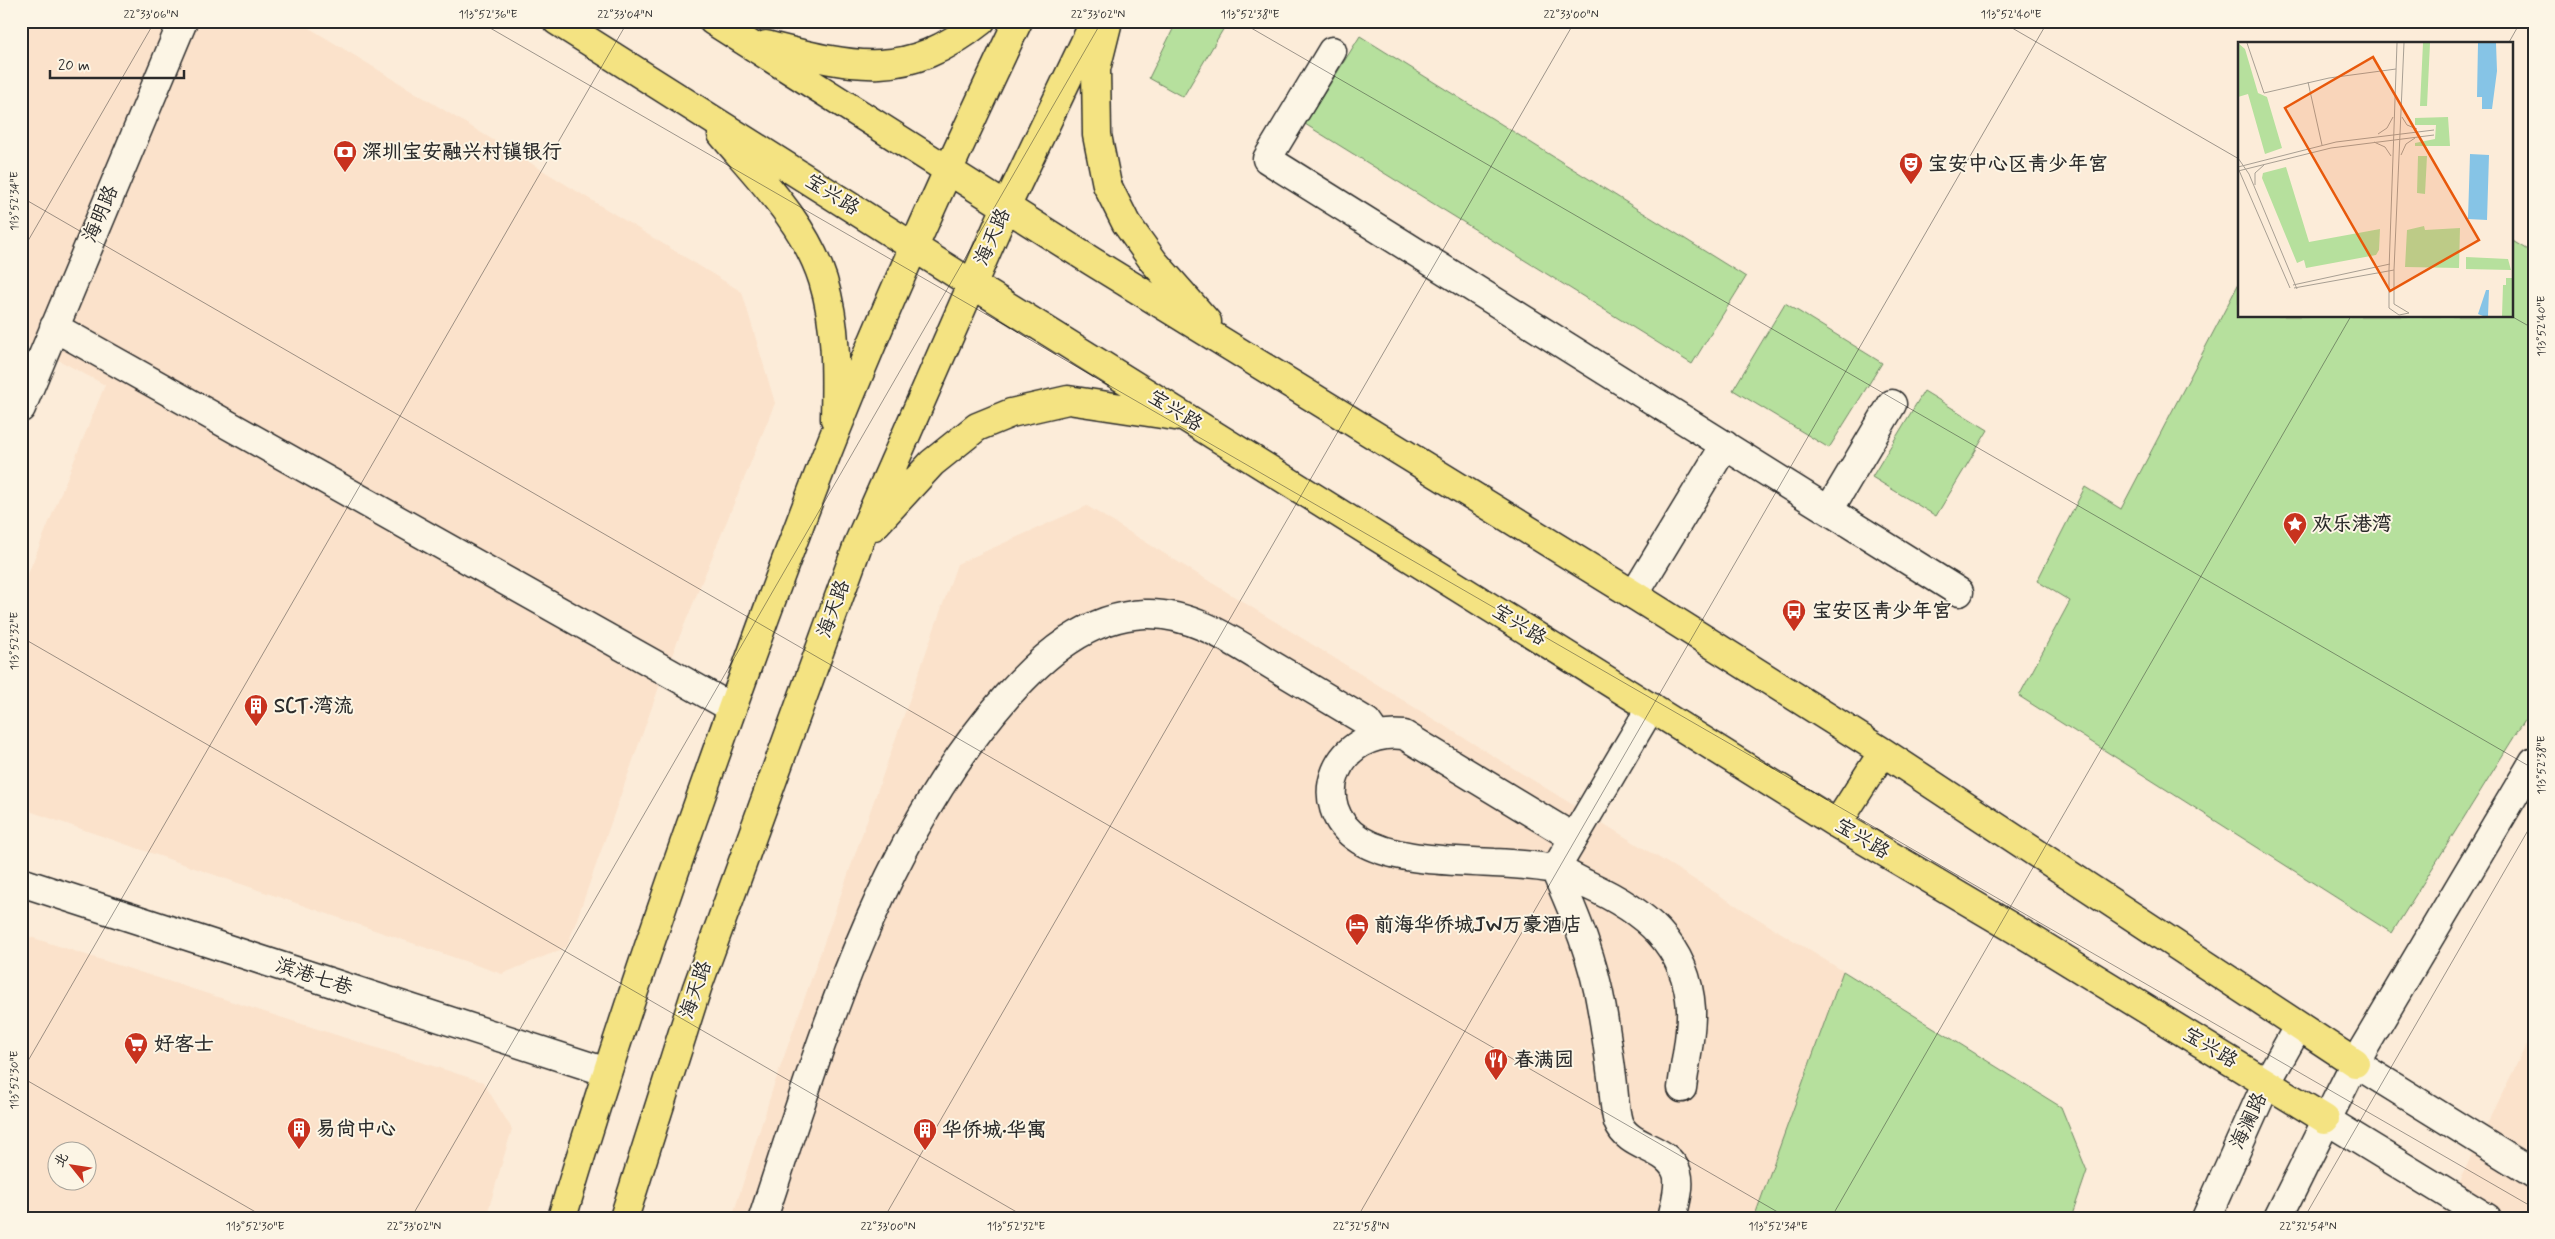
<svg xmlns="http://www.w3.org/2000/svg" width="2555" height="1239" font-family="Mynerve,'LXGW WenKai TC',sans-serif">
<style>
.built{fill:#fbe2cb;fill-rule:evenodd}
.green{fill:#b6e09d;stroke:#708664}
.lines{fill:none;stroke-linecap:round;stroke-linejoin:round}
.minor-casing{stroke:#2b2b2b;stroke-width:31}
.major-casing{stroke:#2b2b2b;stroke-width:31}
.minor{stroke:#fcf5e5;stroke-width:28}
.major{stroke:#f4e382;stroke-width:28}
.ticks{fill:none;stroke:#2b2b2b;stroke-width:1;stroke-opacity:0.45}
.labels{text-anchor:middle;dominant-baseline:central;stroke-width:4;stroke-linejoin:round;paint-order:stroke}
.poi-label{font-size:20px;font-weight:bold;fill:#2b2b2b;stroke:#fcf5e5;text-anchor:start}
.street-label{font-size:20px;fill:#2b2b2b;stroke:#fcf5e5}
.inset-road{fill:none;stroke:#a89f93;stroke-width:1}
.view{fill:#e8590c;fill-opacity:0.15;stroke:#e8590c;stroke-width:2.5}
.inset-edge{fill:none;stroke:#2b2b2b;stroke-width:2.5}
.neatline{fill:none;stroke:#2b2b2b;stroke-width:2}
.ticks-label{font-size:12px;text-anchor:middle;fill:#2b2b2b}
</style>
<rect width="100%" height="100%" fill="#fcecd9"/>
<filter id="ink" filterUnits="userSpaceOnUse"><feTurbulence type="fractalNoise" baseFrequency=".02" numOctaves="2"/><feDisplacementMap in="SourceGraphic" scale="10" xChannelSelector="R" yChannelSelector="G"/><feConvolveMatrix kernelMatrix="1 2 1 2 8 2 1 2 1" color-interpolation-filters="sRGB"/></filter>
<g filter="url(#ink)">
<path class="built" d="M 21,21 L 298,21 L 742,292 L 775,403 L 659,687 L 567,947 L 502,974 L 32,812 L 21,785 L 21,591 L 105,385 L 21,340 Z
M 1087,506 L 1843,971 L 1754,1218 L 732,1218 L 773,1088 L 957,564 Z
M 21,934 L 483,1082 L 512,1129 L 486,1218 L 21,1218 ZM 58,1152 L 88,1152 L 88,1182 L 58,1182 Z
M 2534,1029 L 2534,1218 L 2441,1218 Z"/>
<path class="green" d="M 1177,21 L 1228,21 L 1183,97 L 1149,78 Z
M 1360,36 L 1746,277 L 1692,364 L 1305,124 Z
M 2511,240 L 2534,254 L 2534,705 L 2392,933 L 2019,696 L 2070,601 L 2037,581 L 2085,487 L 2121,509 L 2239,283 L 2239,316 L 2511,316 Z
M 1785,303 L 1882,363 L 1829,448 L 1733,390 Z
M 1924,391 L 1988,430 L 1936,516 L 1872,477 Z
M 1843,971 L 2061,1107 L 2087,1171 L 2071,1218 L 1754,1218 Z"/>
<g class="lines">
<g class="minor-casing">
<path id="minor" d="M 1332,51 L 1267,159 L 1959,592
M 54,327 L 732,708
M 21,408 L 183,21
M 1829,510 L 1892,404
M 1634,595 L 1725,445
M 1651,707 L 1555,870 C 1575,915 1594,960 1602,1010 C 1606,1032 1609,1054 1612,1077 C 1614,1091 1614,1108 1618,1122 C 1628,1149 1668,1146 1677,1173 C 1681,1186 1675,1204 1672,1218
M 1574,838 L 1404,735 C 1336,727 1305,806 1360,840 C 1396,862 1453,860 1494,863 C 1514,864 1534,865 1554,869 C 1566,872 1577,880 1588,885 C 1643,910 1687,944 1691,1009 C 1692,1034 1685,1062 1682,1088
M 21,882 L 607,1072
M 2355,1063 L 2534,1174
M 2325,1119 L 2487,1218
M 763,1218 C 823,1037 879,842 1007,696 C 1043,656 1088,616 1145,614 C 1194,612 1237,644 1277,668 C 1307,686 1337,704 1367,722 L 1376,735
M 2206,1218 L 2267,1082 L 2298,1027
M 2278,1218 L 2355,1063 L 2534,761"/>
</g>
<g class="major-casing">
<path id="major" d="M 557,21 L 972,284 L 1837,824 L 2035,941 L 2325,1119
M 713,21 L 1093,262 L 1634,595 L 1883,752 L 2355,1063
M 1108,21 L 1096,69 L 1097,135 L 1107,185 L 1126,223 L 1154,262 L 1207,322
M 766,45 C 853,67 905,82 981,21
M 722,134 C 759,178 805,223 823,280 C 837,325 836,373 835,419
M 874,526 L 932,463 L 977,427 L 1011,413 L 1068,400 L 1175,416
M 1837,824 L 1883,752
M 562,1218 C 604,1076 652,935 701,796 C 744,674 787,553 835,433 C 891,294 953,157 1018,21
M 624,1218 L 697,988 L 859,542 L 1007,205 L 1095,21"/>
</g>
<use href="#minor" class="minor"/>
<use href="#major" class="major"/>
</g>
</g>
<path class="ticks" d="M 478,21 L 2534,1208M 1239,21 L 2534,769M 2000,21 L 2239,159M 2508,44 L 2521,21M 21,197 L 1788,1218M 21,253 L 155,21M 2511,316 L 2534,329M 21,637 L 1027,1218M 21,1073 L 628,21M 21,1077 L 266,1218M 411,1218 L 1102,21M 884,1218 L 1575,21M 1357,1218 L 2048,21M 1831,1218 L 2351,316M 2304,1218 L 2534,820"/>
<defs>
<g id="bank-pin" transform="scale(1.25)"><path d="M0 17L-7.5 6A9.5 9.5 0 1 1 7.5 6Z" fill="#c8321e" stroke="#fcf5e5"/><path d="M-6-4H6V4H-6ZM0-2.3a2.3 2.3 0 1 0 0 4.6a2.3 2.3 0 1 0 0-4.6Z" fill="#fff"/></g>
<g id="theatre-pin" transform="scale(1.25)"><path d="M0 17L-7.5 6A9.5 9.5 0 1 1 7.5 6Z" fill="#c8321e" stroke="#fcf5e5"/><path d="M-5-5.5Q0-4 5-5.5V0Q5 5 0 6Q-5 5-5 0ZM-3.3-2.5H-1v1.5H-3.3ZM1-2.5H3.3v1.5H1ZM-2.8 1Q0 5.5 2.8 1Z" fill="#fff"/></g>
<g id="sight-pin" transform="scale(1.25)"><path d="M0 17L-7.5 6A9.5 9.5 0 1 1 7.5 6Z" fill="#c8321e" stroke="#fcf5e5"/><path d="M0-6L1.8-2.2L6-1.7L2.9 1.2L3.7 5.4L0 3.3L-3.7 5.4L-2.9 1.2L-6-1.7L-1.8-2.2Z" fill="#fff"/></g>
<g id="bus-pin" transform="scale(1.25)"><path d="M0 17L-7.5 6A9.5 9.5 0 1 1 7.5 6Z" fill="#c8321e" stroke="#fcf5e5"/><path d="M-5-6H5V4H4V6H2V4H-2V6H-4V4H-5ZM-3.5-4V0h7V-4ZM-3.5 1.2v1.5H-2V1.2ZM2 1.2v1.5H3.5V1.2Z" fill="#fff"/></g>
<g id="building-pin" transform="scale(1.25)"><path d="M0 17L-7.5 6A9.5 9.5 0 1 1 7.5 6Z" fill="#c8321e" stroke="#fcf5e5"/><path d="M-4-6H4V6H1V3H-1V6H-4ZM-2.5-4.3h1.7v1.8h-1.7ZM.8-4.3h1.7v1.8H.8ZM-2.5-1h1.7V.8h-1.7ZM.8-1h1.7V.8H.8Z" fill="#fff"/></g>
<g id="hotel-pin" transform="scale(1.25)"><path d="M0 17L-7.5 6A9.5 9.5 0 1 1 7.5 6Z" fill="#c8321e" stroke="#fcf5e5"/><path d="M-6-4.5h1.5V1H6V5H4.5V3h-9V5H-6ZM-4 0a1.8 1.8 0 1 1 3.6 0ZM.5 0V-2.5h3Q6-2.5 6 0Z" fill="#fff"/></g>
<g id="supermarket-pin" transform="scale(1.25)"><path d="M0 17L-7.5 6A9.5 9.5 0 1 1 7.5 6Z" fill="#c8321e" stroke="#fcf5e5"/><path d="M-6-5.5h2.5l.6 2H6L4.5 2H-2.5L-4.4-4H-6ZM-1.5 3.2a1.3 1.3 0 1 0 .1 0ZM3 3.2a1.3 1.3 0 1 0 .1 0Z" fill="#fff"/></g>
<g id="restaurant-pin" transform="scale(1.25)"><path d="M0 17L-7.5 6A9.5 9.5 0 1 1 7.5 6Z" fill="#c8321e" stroke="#fcf5e5"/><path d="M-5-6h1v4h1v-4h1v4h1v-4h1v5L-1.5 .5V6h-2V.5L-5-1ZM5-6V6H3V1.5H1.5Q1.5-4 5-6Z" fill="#fff"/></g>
</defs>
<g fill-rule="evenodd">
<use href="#bank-pin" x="345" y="152"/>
<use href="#theatre-pin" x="1911" y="164"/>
<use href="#sight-pin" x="2295" y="524"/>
<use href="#bus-pin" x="1794" y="611"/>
<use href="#building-pin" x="256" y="706"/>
<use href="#hotel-pin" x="1357" y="925"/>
<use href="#supermarket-pin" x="136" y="1044"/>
<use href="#restaurant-pin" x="1496" y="1060"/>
<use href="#building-pin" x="299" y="1129"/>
<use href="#building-pin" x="925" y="1130"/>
</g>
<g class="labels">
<g class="poi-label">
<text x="362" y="152">深圳宝安融兴村镇银行</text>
<text x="1928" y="164">宝安中心区青少年宫</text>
<text x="2312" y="524">欢乐港湾</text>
<text x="1812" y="611">宝安区青少年宫</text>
<text x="274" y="706">SCT·湾流</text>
<text x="1374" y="925">前海华侨城JW万豪酒店</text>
<text x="154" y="1044">好客士</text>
<text x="1514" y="1060">春满园</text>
<text x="316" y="1129">易尚中心</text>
<text x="942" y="1130">华侨城·华寓</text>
</g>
<g class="street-label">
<text transform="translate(832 195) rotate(32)">宝兴路</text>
<text transform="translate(101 214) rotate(-67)">海明路</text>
<text transform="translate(993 237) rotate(-66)">海天路</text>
<text transform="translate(1175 411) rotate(32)">宝兴路</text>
<text transform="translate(834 609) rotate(-70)">海天路</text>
<text transform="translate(1519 625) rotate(32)">宝兴路</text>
<text transform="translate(1862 839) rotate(31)">宝兴路</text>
<text transform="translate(314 977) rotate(18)">滨港七巷</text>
<text transform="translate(696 990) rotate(-71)">海天路</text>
<text transform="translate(2210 1048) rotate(31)">宝兴路</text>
<text transform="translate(2249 1121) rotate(-65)">海澜路</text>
</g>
</g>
<g transform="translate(2238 42)">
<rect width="275" height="275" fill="#fcecd9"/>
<path d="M 0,1 L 7,7 L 20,51 L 29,55 L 44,106 L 27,112 L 10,52 L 0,55 ZM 185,1 L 192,1 L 189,64 L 182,64 ZM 210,75 L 212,104 L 177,104 L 177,101 L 197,97 L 198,83 L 177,83 L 177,76 ZM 180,114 L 189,114 L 187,152 L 179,151 ZM 48,125 L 71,200 L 142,187 L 141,208 L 138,213 L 68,226 L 66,218 L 59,221 L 24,136 L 25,131 ZM 186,184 L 187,188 L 222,186 L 221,226 L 167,225 L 169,188 ZM 228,215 L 270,217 L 273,228 L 228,227 ZM 268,236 L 275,236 L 275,274 L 264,274 L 265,243 L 268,243 Z" fill="#b6e09d"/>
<path d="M 240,1 L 258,1 L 259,29 L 254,67 L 244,67 L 244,55 L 239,55 ZM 232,112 L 251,113 L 249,178 L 230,177 ZM 248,248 L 251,248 L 250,274 L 245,274 L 240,272 Z" fill="#86c4e6"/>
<path class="inset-road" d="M 9,1 L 26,51 L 91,36 L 158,27M 70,40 L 84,103M 164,75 L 169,83 L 179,87M 140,92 L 149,86 L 155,75M 136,100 L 147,105 L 153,114M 163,113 L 168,102 L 177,96M 0,116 L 11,132 L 59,247M 0,125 L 98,100 L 196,88M 0,126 L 52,246M 0,129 L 93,106 L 196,93M 17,143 L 17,131 L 26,123M 151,228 L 151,266 L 161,273 L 171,271M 151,228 L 159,1M 156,228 L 166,1M 55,243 L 152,222M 56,246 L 156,228 L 156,262 L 171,271"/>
<path class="view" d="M 135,15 L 241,198 L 152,249 L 47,66 Z"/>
<rect width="275" height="275" class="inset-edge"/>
</g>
<rect width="2555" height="1239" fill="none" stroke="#fcf5e5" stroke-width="55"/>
<g transform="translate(72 1166) rotate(300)"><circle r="24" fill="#fcf5e5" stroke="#a8a49b"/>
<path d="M0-4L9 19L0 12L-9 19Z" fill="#c8321e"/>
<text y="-8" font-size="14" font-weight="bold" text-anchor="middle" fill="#2b2b2b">北</text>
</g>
<path d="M50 70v8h134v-8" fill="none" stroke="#2b2b2b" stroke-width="2.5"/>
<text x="58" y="70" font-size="15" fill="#2b2b2b" stroke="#fcf5e5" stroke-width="4" paint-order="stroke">20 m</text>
<rect x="28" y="28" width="2500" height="1184" class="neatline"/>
<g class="ticks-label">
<text x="151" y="18">22°33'06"N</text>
<text x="488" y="18">113°52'36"E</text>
<text x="625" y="18">22°33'04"N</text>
<text x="1098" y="18">22°33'02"N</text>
<text x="1250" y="18">113°52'38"E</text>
<text x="1571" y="18">22°33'00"N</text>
<text x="2011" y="18">113°52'40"E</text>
<text transform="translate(14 201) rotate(-90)" y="4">113°52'34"E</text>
<text transform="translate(2541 326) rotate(-90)" y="4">113°52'40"E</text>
<text transform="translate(14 641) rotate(-90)" y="4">113°52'32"E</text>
<text transform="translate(2541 765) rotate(-90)" y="4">113°52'38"E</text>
<text transform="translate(14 1080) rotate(-90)" y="4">113°52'30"E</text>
<text x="255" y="1230">113°52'30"E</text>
<text x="414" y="1230">22°33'02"N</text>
<text x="888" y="1230">22°33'00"N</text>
<text x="1016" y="1230">113°52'32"E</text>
<text x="1361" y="1230">22°32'58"N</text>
<text x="1778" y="1230">113°52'34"E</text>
<text x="2308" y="1230">22°32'54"N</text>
</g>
</svg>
